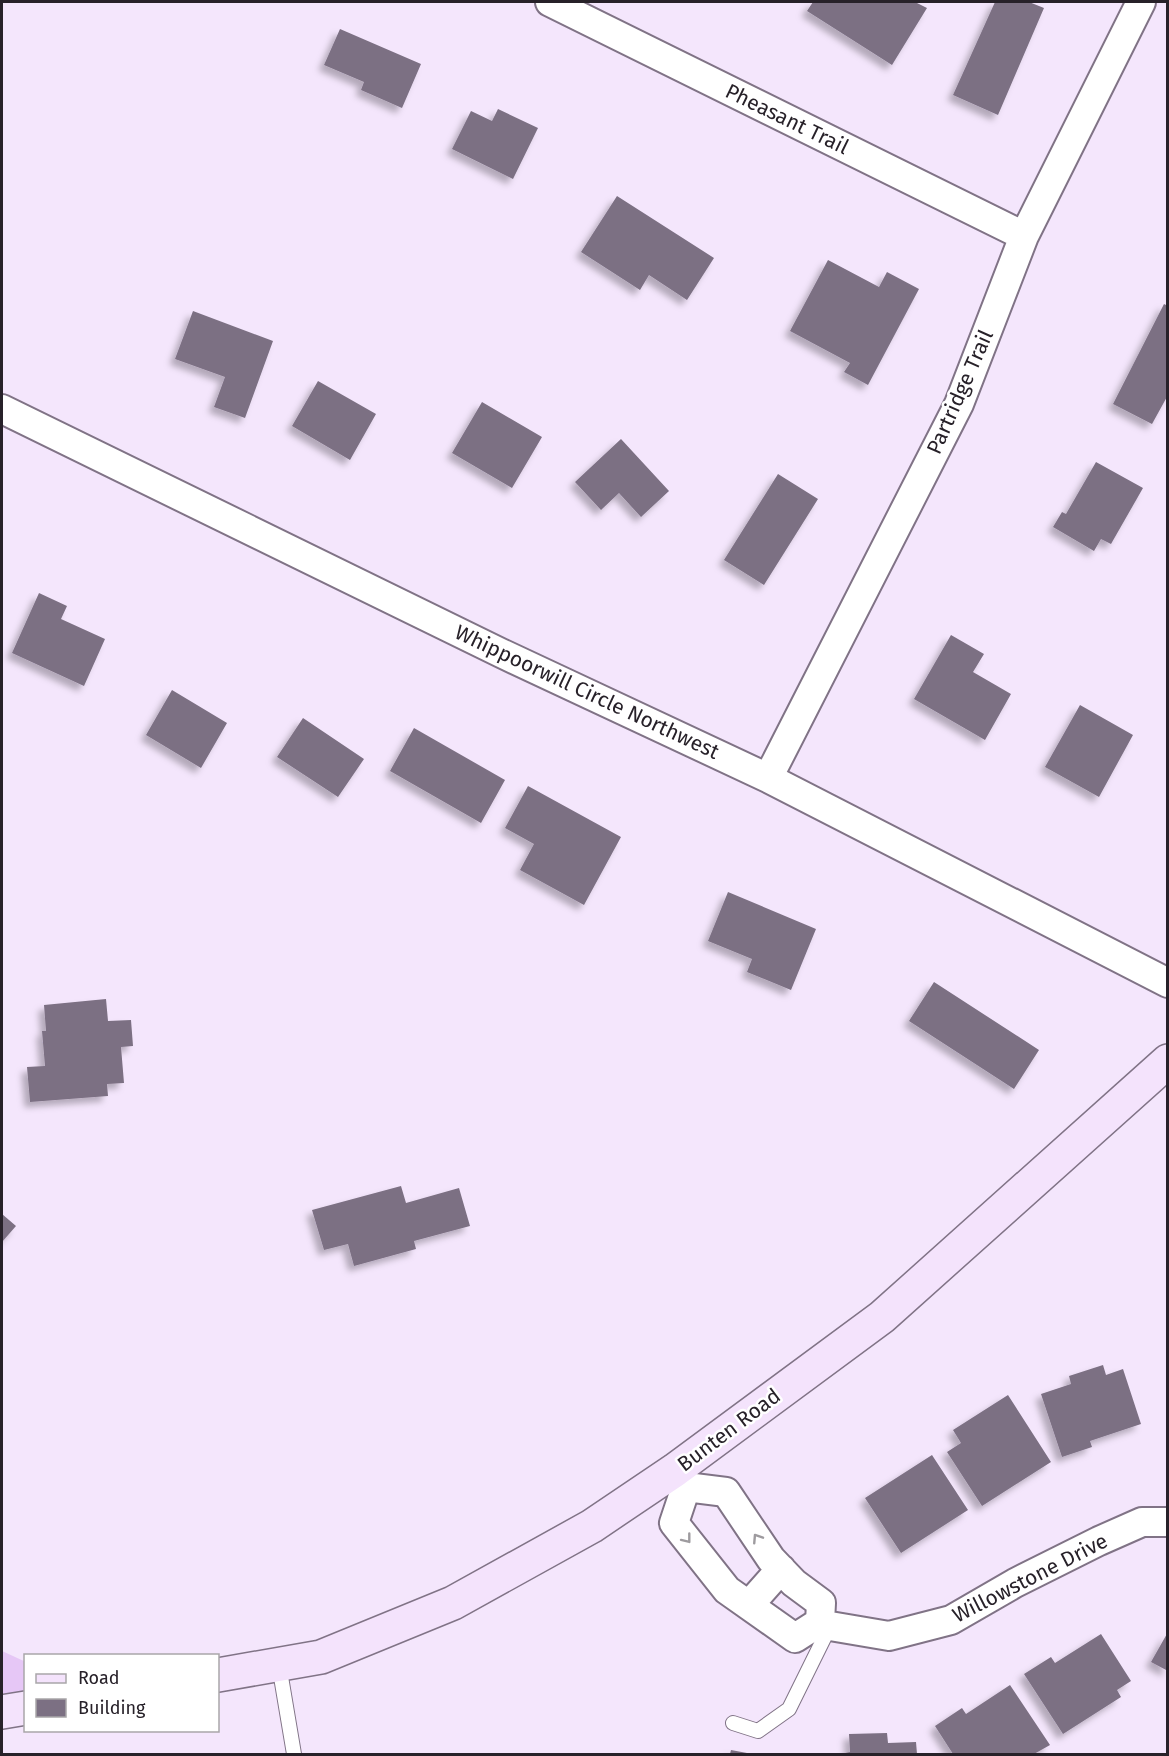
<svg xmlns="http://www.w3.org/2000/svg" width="1169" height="1756" font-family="'Fira Sans',sans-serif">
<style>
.green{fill:#e6c7f6}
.building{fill:#7c7083;filter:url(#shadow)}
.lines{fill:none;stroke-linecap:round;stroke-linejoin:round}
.lane-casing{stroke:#807386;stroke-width:16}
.street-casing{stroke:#807386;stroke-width:32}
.secondary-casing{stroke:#807386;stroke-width:36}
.lane{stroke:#fff;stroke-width:14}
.street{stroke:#fff;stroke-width:28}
.secondary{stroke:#f4e3fc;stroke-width:33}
.oneway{stroke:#9e9b9f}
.labels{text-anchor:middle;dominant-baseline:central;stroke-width:5;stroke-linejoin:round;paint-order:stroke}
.street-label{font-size:21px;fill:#272129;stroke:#fff}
</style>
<defs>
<filter id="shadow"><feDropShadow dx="-5.5" dy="5.5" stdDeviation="3" flood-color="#0004"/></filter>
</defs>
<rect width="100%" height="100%" fill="#f4e6fc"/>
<path class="green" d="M 2,1651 L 26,1662 L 25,1698 L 2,1703 Z"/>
<path class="building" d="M 813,2 L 915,2 L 927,8 L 892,65 L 807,11 Z
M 995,2 L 1029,2 L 1044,8 L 998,115 L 953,95 Z
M 340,29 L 421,64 L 402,108 L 361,90 L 364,82 L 324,65 Z
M 498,109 L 538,128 L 513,179 L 452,149 L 471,111 L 492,121 Z
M 617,196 L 714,258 L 687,300 L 649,275 L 640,290 L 581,252 Z
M 828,260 L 879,287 L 887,272 L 919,289 L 868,385 L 844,372 L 850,363 L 790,331 Z
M 1164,304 L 1168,306 L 1168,395 L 1152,424 L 1113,404 Z
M 193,311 L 273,341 L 245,418 L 214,407 L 225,377 L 175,359 Z
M 318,381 L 376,414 L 350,460 L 292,426 Z
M 482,402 L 542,437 L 512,488 L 452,453 Z
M 621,439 L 669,491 L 641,517 L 619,493 L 601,510 L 575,482 Z
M 1096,462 L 1143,488 L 1111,544 L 1101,539 L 1094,551 L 1053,527 L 1062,512 L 1066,514 Z
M 778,474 L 818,499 L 764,585 L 724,560 Z
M 39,593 L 67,606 L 61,619 L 105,639 L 84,686 L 12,653 Z
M 951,635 L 984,654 L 973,672 L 1011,694 L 985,740 L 914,699 Z
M 172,690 L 227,723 L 201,768 L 146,735 Z
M 1080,705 L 1133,735 L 1099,797 L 1045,767 Z
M 303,718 L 364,759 L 338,797 L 277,757 Z
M 414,728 L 505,780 L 481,823 L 390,771 Z
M 528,786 L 621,837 L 584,905 L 520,870 L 534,844 L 505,828 Z
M 728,892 L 816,929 L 791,990 L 747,972 L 752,959 L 708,941 Z
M 934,982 L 1039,1050 L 1014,1089 L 909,1021 Z
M 106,999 L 108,1021 L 131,1020 L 133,1046 L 121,1047 L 124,1083 L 107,1084 L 108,1096 L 30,1102 L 27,1067 L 45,1066 L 42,1031 L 46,1031 L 44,1005 Z
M 401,1186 L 406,1203 L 459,1188 L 470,1226 L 414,1241 L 416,1249 L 354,1266 L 348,1244 L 324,1250 L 312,1210 Z
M 2,1214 L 16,1226 L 2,1242 Z
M 1103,1365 L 1106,1375 L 1123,1369 L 1141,1424 L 1090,1441 L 1092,1447 L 1062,1457 L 1041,1394 L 1071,1384 L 1069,1376 Z
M 1008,1395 L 1051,1462 L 982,1506 L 947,1452 L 961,1443 L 953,1430 Z
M 932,1455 L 968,1510 L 901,1553 L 865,1498 Z
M 1168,1632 L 1168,1671 L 1151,1662 Z
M 1101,1634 L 1131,1681 L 1117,1690 L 1121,1697 L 1063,1734 L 1024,1674 L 1051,1657 L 1055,1663 Z
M 1010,1685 L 1050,1745 L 1034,1754 L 953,1754 L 935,1726 L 962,1708 L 966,1714 Z
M 887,1733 L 888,1743 L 916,1742 L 917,1754 L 845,1754 L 845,1753 L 850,1752 L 849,1734 Z
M 731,1750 L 747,1753 L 747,1754 L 730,1754 Z"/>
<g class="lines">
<g class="lane-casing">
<path id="lane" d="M 279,1665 L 294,1754
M 733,1723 L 758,1731 L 789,1709 L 830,1626"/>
</g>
<g class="street-casing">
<path id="street" d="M 550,2 L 1024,236
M 2,409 L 501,653 L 768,778 L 1168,983
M 768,778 L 959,404 L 1024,236 L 1141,2
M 675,1470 L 686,1487 L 674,1523 L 727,1590 L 795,1638 L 820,1622
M 686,1487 L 726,1492 L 771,1559 L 794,1583 L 821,1603 L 820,1622
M 749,1605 L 781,1569
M 820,1622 L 830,1626 L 889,1636 L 951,1620 L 1015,1583 L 1099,1541 L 1142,1522 L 1168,1522"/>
</g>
<g class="secondary-casing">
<path id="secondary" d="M 218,1675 L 321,1657 L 453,1603 L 592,1526 L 675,1470 L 882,1317 L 1168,1061
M 2,1712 L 26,1708"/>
</g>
<use href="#lane" class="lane"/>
<use href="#street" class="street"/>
<use href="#secondary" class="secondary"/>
</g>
<defs><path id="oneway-chevron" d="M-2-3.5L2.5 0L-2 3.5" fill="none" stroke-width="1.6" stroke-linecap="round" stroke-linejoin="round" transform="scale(1.5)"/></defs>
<g class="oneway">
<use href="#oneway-chevron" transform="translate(757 1538) rotate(-123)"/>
<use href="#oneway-chevron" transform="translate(687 1539) rotate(52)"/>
</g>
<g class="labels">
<g class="street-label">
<text transform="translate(787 119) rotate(26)">Pheasant Trail</text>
<text transform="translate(960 392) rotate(-66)">Partridge Trail</text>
<text transform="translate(587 692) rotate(25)">Whippoorwill Circle Northwest</text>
<text transform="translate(729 1430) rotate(-37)">Bunten Road</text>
<text transform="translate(1030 1578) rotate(-27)">Willowstone Drive</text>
</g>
</g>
<rect width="1169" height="1756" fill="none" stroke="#272129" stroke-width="6"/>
<rect x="24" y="1654" width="195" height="78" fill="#ffffff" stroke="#a9a6a9" stroke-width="1.5"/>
<rect x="36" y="1674" width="30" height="9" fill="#f4e3fc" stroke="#a9a6a9" stroke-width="1.5"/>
<text x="78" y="1684" font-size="18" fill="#272129">Road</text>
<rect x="36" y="1699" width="30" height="18" fill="#7c7083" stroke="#a9a6a9" stroke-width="1.5"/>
<text x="78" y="1714" font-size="18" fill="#272129">Building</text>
</svg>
